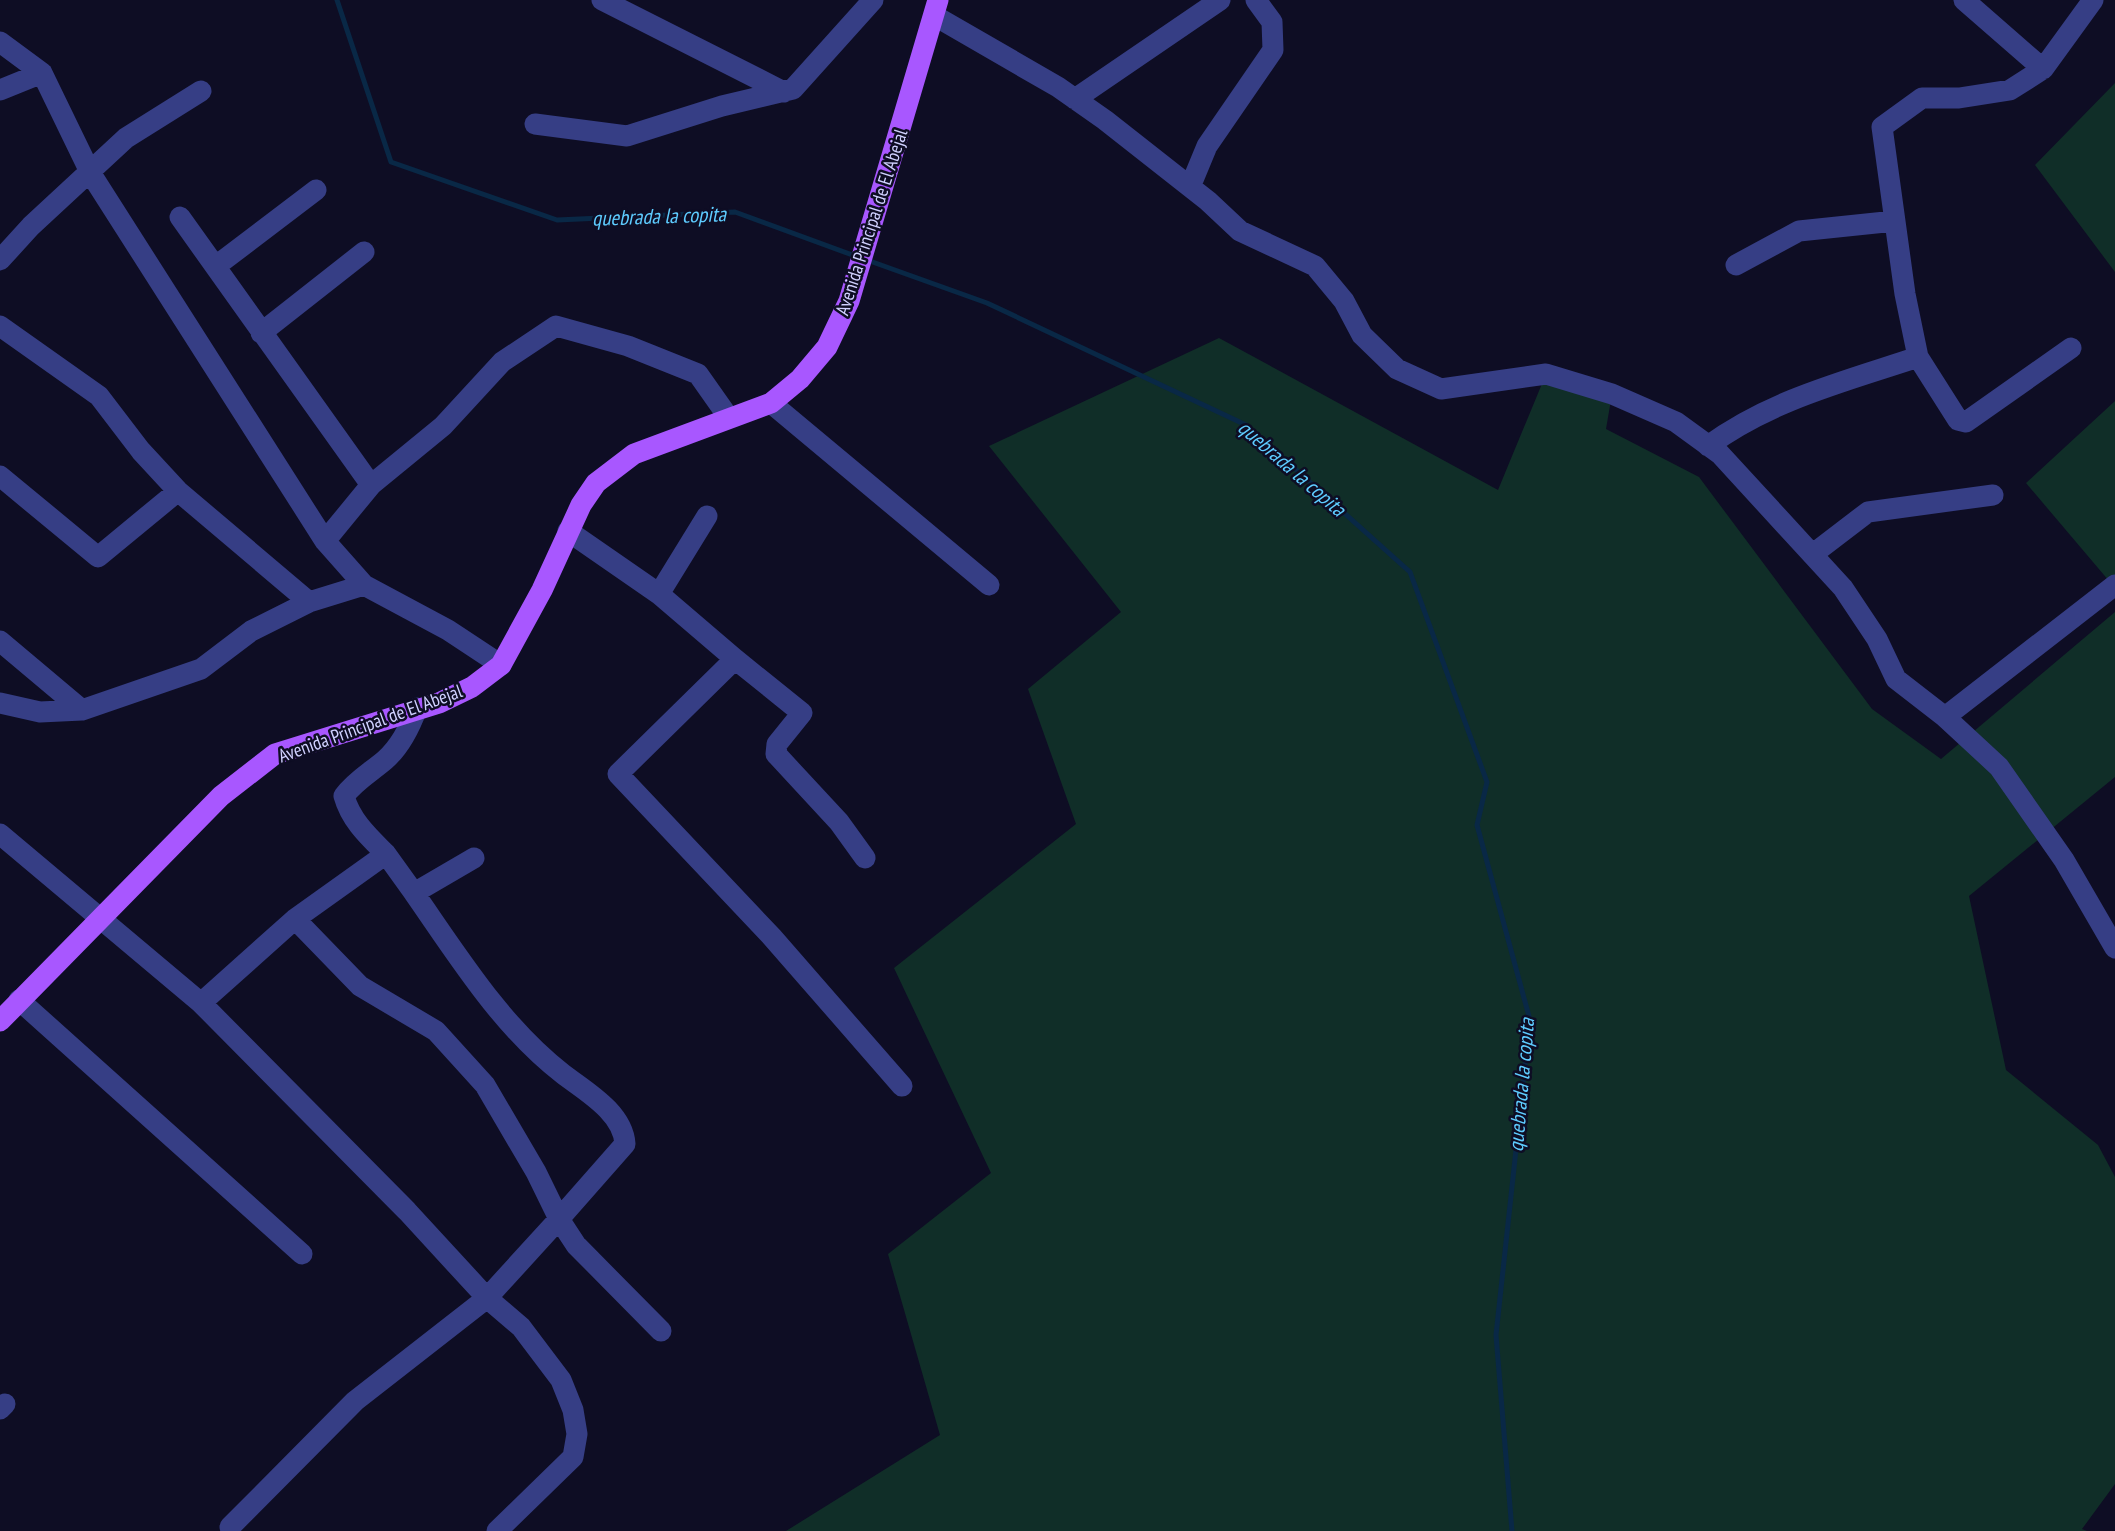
<svg xmlns="http://www.w3.org/2000/svg" width="2115" height="1531" font-family="'PT Sans Narrow',sans-serif">
<style>
.green{fill:#102e28}
.lines{fill:none;stroke-linecap:round;stroke-linejoin:round}
.stream{stroke:#092846;stroke-width:5}
.minor{stroke:#363e85;stroke-width:21}
.major{stroke:#a857ff;stroke-width:21}
.labels{text-anchor:middle;dominant-baseline:central;stroke-width:5;stroke-linejoin:round;paint-order:stroke}
.street-label{font-size:19px;fill:#d0d1ff;stroke:#0e0d24}
.water-label{font-size:21px;font-style:italic;fill:#5eccff;stroke:#0e0d24}
</style>
<rect width="100%" height="100%" fill="#0e0d24"/>
<path class="green" d="M 2115,83 L 2115,272 L 2035,165 Z
M 1219,338 L 1498,490 L 1546,374 L 1612,394 L 1606,429 L 1699,477 L 1872,709 L 1941,759 L 2115,612 L 2115,777 L 1969,896 L 2006,1070 L 2098,1145 L 2115,1177 L 2115,1484 L 2082,1529 L 2087,1531 L 786,1531 L 940,1435 L 888,1254 L 991,1173 L 894,968 L 1076,824 L 1028,689 L 1121,612 L 989,446 Z
M 2115,401 L 2115,588 L 2026,483 Z"/>
<g class="lines">
<path class="stream" d="M 337,0 L 391,162 L 557,220 L 735,212 L 858,257
M 867,260 L 987,303 L 1246,425 L 1410,572 L 1487,782 L 1477,825 L 1530,1020 L 1496,1335 L 1512,1531"/>
<path class="minor" d="M 602,0 L 784,92
M 935,16 L 1058,87 L 1105,120 L 1208,201 L 1240,231 L 1315,266 L 1344,301 L 1362,335 L 1397,369 L 1441,389 L 1546,374 L 1612,394 L 1676,422 L 1720,454 L 1843,588 L 1877,639 L 1896,679 L 1945,717 L 1999,767 L 2064,860 L 2115,948
M 0,42 L 42,73 L 91,174 L 325,541 L 364,585
M 2043,69 L 2093,0
M 0,90 L 42,73
M 1075,99 L 1220,0
M 535,124 L 627,136 L 722,106 L 793,89 L 873,0
M 1190,187 L 1207,146 L 1273,50 L 1272,22 L 1256,0
M 180,217 L 371,485
M 0,260 L 31,226 L 126,138 L 201,91
M 1736,265 L 1799,231 L 1895,221
M 216,266 L 316,190
M 0,326 L 99,396 L 141,451 L 178,491 L 309,602
M 261,333 L 364,252
M 1918,357 L 1958,420 L 1966,422 L 2071,348
M 771,403 L 989,585
M 1708,446 C 1770,400 1846,381 1918,357 L 1905,294 L 1882,127 L 1922,98 L 1959,98 L 2010,90 L 2043,69 L 1964,0
M 0,476 L 98,557 L 178,491
M 568,531 L 659,594 L 735,659 L 618,774 L 772,937 L 902,1086
M 325,541 L 371,485 L 443,426 L 502,362 L 556,326 L 628,346 L 698,374 L 729,418
M 1813,554 L 1868,512 L 1993,495
M 659,594 L 707,516
M 0,641 L 82,710
M 735,659 L 802,713 L 777,744 L 776,754 L 839,822 L 865,858
M 0,703 L 40,712 L 82,710 L 201,669 L 251,631 L 309,602 L 364,585 L 448,630 L 501,665
M 1945,717 L 2115,585
M 0,834 L 201,1003 L 407,1211 L 487,1298 L 521,1327 L 561,1380 L 573,1410 L 577,1434 L 573,1457 L 497,1531
M 386,854 C 369,837 351,821 344,796 C 355,781 371,772 385,760 C 401,746 410,727 417,708
M 414,893 C 458,956 501,1026 563,1074 C 585,1091 623,1112 625,1144 L 559,1219 L 576,1245 L 661,1331
M 19,1000 L 302,1254
M 201,1003 L 295,919 L 386,854 L 414,893 L 474,858
M 0,1409 L 5,1404
M 230,1527 L 355,1401 L 487,1298 L 559,1219 L 536,1172 L 485,1085 L 436,1031 L 360,986 L 295,919"/>
<path class="major" d="M 0,1021 L 221,796 L 275,754 L 439,703 L 472,687 L 501,665 L 542,590 L 581,505 L 596,483 L 634,454 L 771,403 L 800,379 L 827,347 L 849,301 L 938,0"/>
</g>
<g class="labels">
<g class="street-label">
<text transform="translate(871 222) rotate(-72)">Avenida Principal de El Abejal</text>
<text transform="translate(370 723) rotate(-20)">Avenida Principal de El Abejal</text>
</g>
<g class="water-label">
<text transform="translate(659 216) rotate(-2)">quebrada la copita</text>
<text transform="translate(1292 468) rotate(41)">quebrada la copita</text>
<text transform="translate(1521 1085) rotate(-85)">quebrada la copita</text>
</g>
</g>
</svg>
